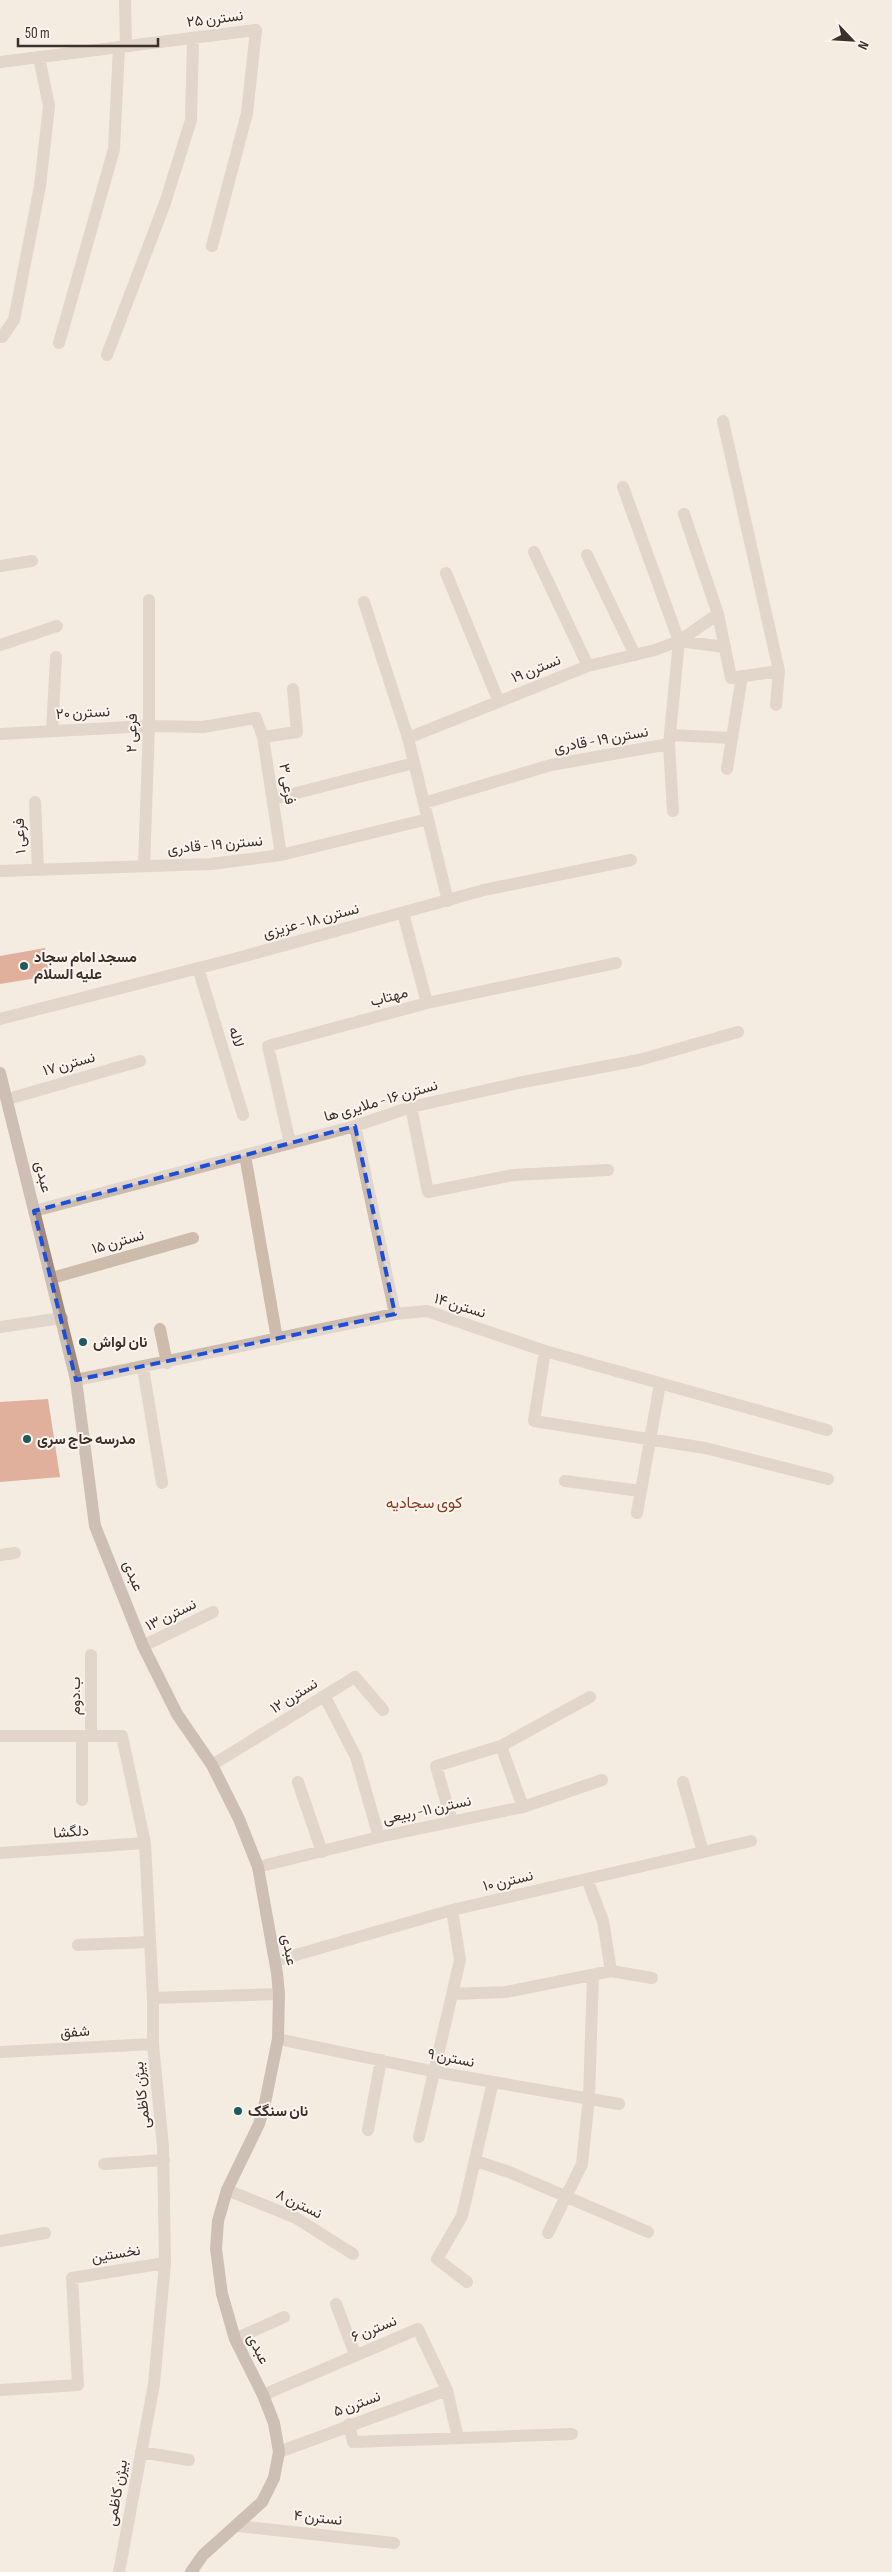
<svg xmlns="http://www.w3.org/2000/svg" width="892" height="2572" font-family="'Sofia Sans Condensed',Vazirmatn,sans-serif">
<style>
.building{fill:#c8694b}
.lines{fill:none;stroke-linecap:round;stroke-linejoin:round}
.street{stroke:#cdbbac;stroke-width:12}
.secondary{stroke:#a18a7d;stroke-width:12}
.marked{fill:none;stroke:#1d4ed8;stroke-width:4;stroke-dasharray:10 6;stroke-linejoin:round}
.poi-dot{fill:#1f5a5e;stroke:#fbf5ee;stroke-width:2}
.labels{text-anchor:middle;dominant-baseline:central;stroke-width:4;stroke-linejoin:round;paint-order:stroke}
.street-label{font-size:15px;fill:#3b302b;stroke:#fbf5ee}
.poi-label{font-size:15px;font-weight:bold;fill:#3b302b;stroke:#fbf5ee;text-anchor:start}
.neighbourhood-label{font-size:16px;fill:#8c3b22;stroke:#fbf5ee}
</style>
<rect width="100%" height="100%" fill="#f4ebe1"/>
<path class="building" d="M 45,948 L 49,976 L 0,984 L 0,956 Z
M 48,1399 L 60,1477 L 0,1482 L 0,1402 Z"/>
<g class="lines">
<path class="street" d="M 125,0 L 126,46
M 0,62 L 256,30 L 247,113 L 212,246
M 2,337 L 14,320 L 40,186 L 49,106 L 39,57
M 59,343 L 114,149 L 119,47
M 107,355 L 165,203 L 191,120 L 193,38
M 723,421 L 779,671 L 776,705
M 623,487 L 679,641 L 669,744 L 673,811
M 684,514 L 718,614 L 731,678 L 779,671
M 534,552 L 588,666
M 587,555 L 635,655
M 0,566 L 32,561
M 446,573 L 499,702
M 364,602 L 408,738 L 448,901
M 679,641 L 725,647
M 0,645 L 57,626
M 52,731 L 56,657
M 0,734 L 149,726 L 203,727 L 256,718 L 263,737 L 281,855
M 670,735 L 732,738
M 263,737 L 297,732 L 293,689
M 408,738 L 588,666 L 655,650 L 679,641 L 718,614
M 727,769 L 742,676
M 273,799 L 414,763
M 35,802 L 38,869
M 424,803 L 551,765 L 669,744
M 144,866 L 149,726 L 149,600
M 0,871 L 211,864 L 281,855 L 428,819
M 403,913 L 427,1003
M 198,968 L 243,1115
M 0,1019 L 234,959 L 484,890 L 631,860
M 8,1099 L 140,1061
M 411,1107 L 428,1192 L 513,1175 L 608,1170
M 355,1126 L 395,1314
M 290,1143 L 268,1046 L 427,1003 L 616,963
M 245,1155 L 277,1339
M 34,1211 L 355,1126 L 411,1107 L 518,1083 L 639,1060 L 738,1032
M 52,1278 L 193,1238
M 0,1327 L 62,1318
M 160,1329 L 167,1363
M 545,1351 L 534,1421 L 705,1448 L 828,1479
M 143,1368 L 162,1483
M 76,1380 L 395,1314 L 427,1311 L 545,1351 L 827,1430
M 565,1481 L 641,1491
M 637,1513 L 660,1384
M 0,1555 L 15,1553
M 143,1646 L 213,1612
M 325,1697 L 356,1757 L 379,1837
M 0,1736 L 122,1736 L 145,1843 L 153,1998 L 153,2044 L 163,2147 L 165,2263 L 154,2384 L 119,2572
M 91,1736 L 91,1655
M 501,1746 L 523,1807
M 212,1765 L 355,1677 L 383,1710
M 298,1782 L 322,1852
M 683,1782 L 703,1852
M 82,1800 L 82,1736
M 452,1822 L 436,1766 L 501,1746 L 590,1697
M 0,1853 L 145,1843
M 258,1867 L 379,1837 L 523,1807 L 602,1780
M 587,1879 L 603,1921 L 611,1971
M 78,1945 L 149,1942
M 275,1961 L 452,1910 L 751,1841
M 453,1994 L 506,1992 L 611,1971 L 652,1978
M 153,1998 L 279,1994
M 278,2039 L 436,2072 L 619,2104
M 0,2052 L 153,2044
M 368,2130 L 381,2060
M 419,2137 L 460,1960 L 452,1910
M 476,2161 L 509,2172 L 648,2232
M 104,2164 L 164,2160
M 227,2190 L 296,2218 L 353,2254
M 548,2233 L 582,2164 L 589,2097 L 593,1976
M 0,2241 L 45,2233
M 467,2282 L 437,2259 L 462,2216 L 493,2082
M 336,2304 L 355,2354
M 235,2339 L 284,2317
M 0,2390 L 78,2385 L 72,2278 L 165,2263
M 263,2395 L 418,2329 L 447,2390 L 458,2438
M 349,2424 L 353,2442 L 572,2434
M 141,2452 L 189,2460
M 279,2452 L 447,2390
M 238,2526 L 394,2543"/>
<path class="secondary" d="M 0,1073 L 76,1380 L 95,1526 L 143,1646 L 177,1714 L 212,1765 L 239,1819 L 258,1867 L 277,1973 L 279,1994 L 278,2039 L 265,2103 L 259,2124 L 227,2190 L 218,2221 L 216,2249 L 222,2294 L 235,2339 L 263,2395 L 274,2423 L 279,2452 L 274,2478 L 262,2502 L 203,2555 L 191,2572"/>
</g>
<path d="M0 0H892V2572H0ZM 355,1126 L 395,1314 L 76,1380 L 34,1211 Z" fill="#f4ebe1" fill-opacity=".55" fill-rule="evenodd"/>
<path class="marked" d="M 355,1126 L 395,1314 L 76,1380 L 34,1211 Z"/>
<g class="poi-dot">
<circle cx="24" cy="966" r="5"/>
<circle cx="83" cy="1342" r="5"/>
<circle cx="27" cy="1439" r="5"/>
<circle cx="238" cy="2111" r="5"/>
</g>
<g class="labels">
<g class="street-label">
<text transform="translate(215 19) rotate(-7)">نسترن ۲۵</text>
<text transform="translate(536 669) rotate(-22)">نسترن ۱۹</text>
<text transform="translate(83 713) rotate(-3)">نسترن ۲۰</text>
<text transform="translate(132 733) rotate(-89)">فرعی ۲</text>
<text transform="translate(601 740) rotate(-10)">نسترن ۱۹ - قادری</text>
<text transform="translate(287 784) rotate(81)">فرعی ۳</text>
<text transform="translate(20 836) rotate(-93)">فرعی ۱</text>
<text transform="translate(215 845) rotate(-5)">نسترن ۱۹ - قادری</text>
<text transform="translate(311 921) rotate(-15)">نسترن ۱۸ - عزیزی</text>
<text transform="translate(389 997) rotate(-15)">مهتاب</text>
<text transform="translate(236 1037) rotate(73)">لاله</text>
<text transform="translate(69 1064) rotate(-16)">نسترن ۱۷</text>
<text transform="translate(381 1101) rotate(-16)">نسترن ۱۶ - ملایری ها</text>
<text transform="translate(43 1177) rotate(77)">عبدی</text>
<text transform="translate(118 1242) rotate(-16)">نسترن ۱۵</text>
<text transform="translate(460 1306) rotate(17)">نسترن ۱۴</text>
<text transform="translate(133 1576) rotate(68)">عبدی</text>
<text transform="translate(171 1615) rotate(-26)">نسترن ۱۳</text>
<text transform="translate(75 1696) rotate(-90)">ب.دوم</text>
<text transform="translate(294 1696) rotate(-32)">نسترن ۱۲</text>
<text transform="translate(427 1810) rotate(-12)">نسترن ۱۱- ربیعی</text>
<text transform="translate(71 1832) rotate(-4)">دلگشا</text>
<text transform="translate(508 1881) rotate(-13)">نسترن ۱۰</text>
<text transform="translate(289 1950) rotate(80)">عبدی</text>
<text transform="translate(75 2032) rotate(-3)">شفق</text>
<text transform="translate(451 2058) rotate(11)">نسترن ۹</text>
<text transform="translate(142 2095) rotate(-96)">بیژن کاظمی</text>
<text transform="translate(299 2204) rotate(26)">نسترن ۸</text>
<text transform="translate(116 2254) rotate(-9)">نخستین</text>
<text transform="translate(374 2329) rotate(-22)">نسترن ۶</text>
<text transform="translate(258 2349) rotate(64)">عبدی</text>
<text transform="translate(357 2404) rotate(-20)">نسترن ۵</text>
<text transform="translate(117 2493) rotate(-80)">بیژن کاظمی</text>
<text transform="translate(318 2518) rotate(6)">نسترن ۴</text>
</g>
<g class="poi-label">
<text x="34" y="957">مسجد امام سجاد<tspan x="34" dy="17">علیه السلام</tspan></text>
<text x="93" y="1342">نان لواش</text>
<text x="37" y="1439">مدرسه حاج سری</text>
<text x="248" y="2111">نان سنگک</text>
</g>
<g class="neighbourhood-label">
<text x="424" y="1503">کوی سجادیه</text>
</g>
</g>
<g transform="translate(852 40) rotate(115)" stroke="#fbf5ee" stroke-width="4" paint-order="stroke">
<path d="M0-4L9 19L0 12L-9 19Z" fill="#3b302b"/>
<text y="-8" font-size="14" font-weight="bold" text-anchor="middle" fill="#3b302b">N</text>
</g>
<path d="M18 38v8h140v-8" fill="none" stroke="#3b302b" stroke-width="2.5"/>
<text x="25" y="38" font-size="15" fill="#3b302b" stroke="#fbf5ee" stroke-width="4" paint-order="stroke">50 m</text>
</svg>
